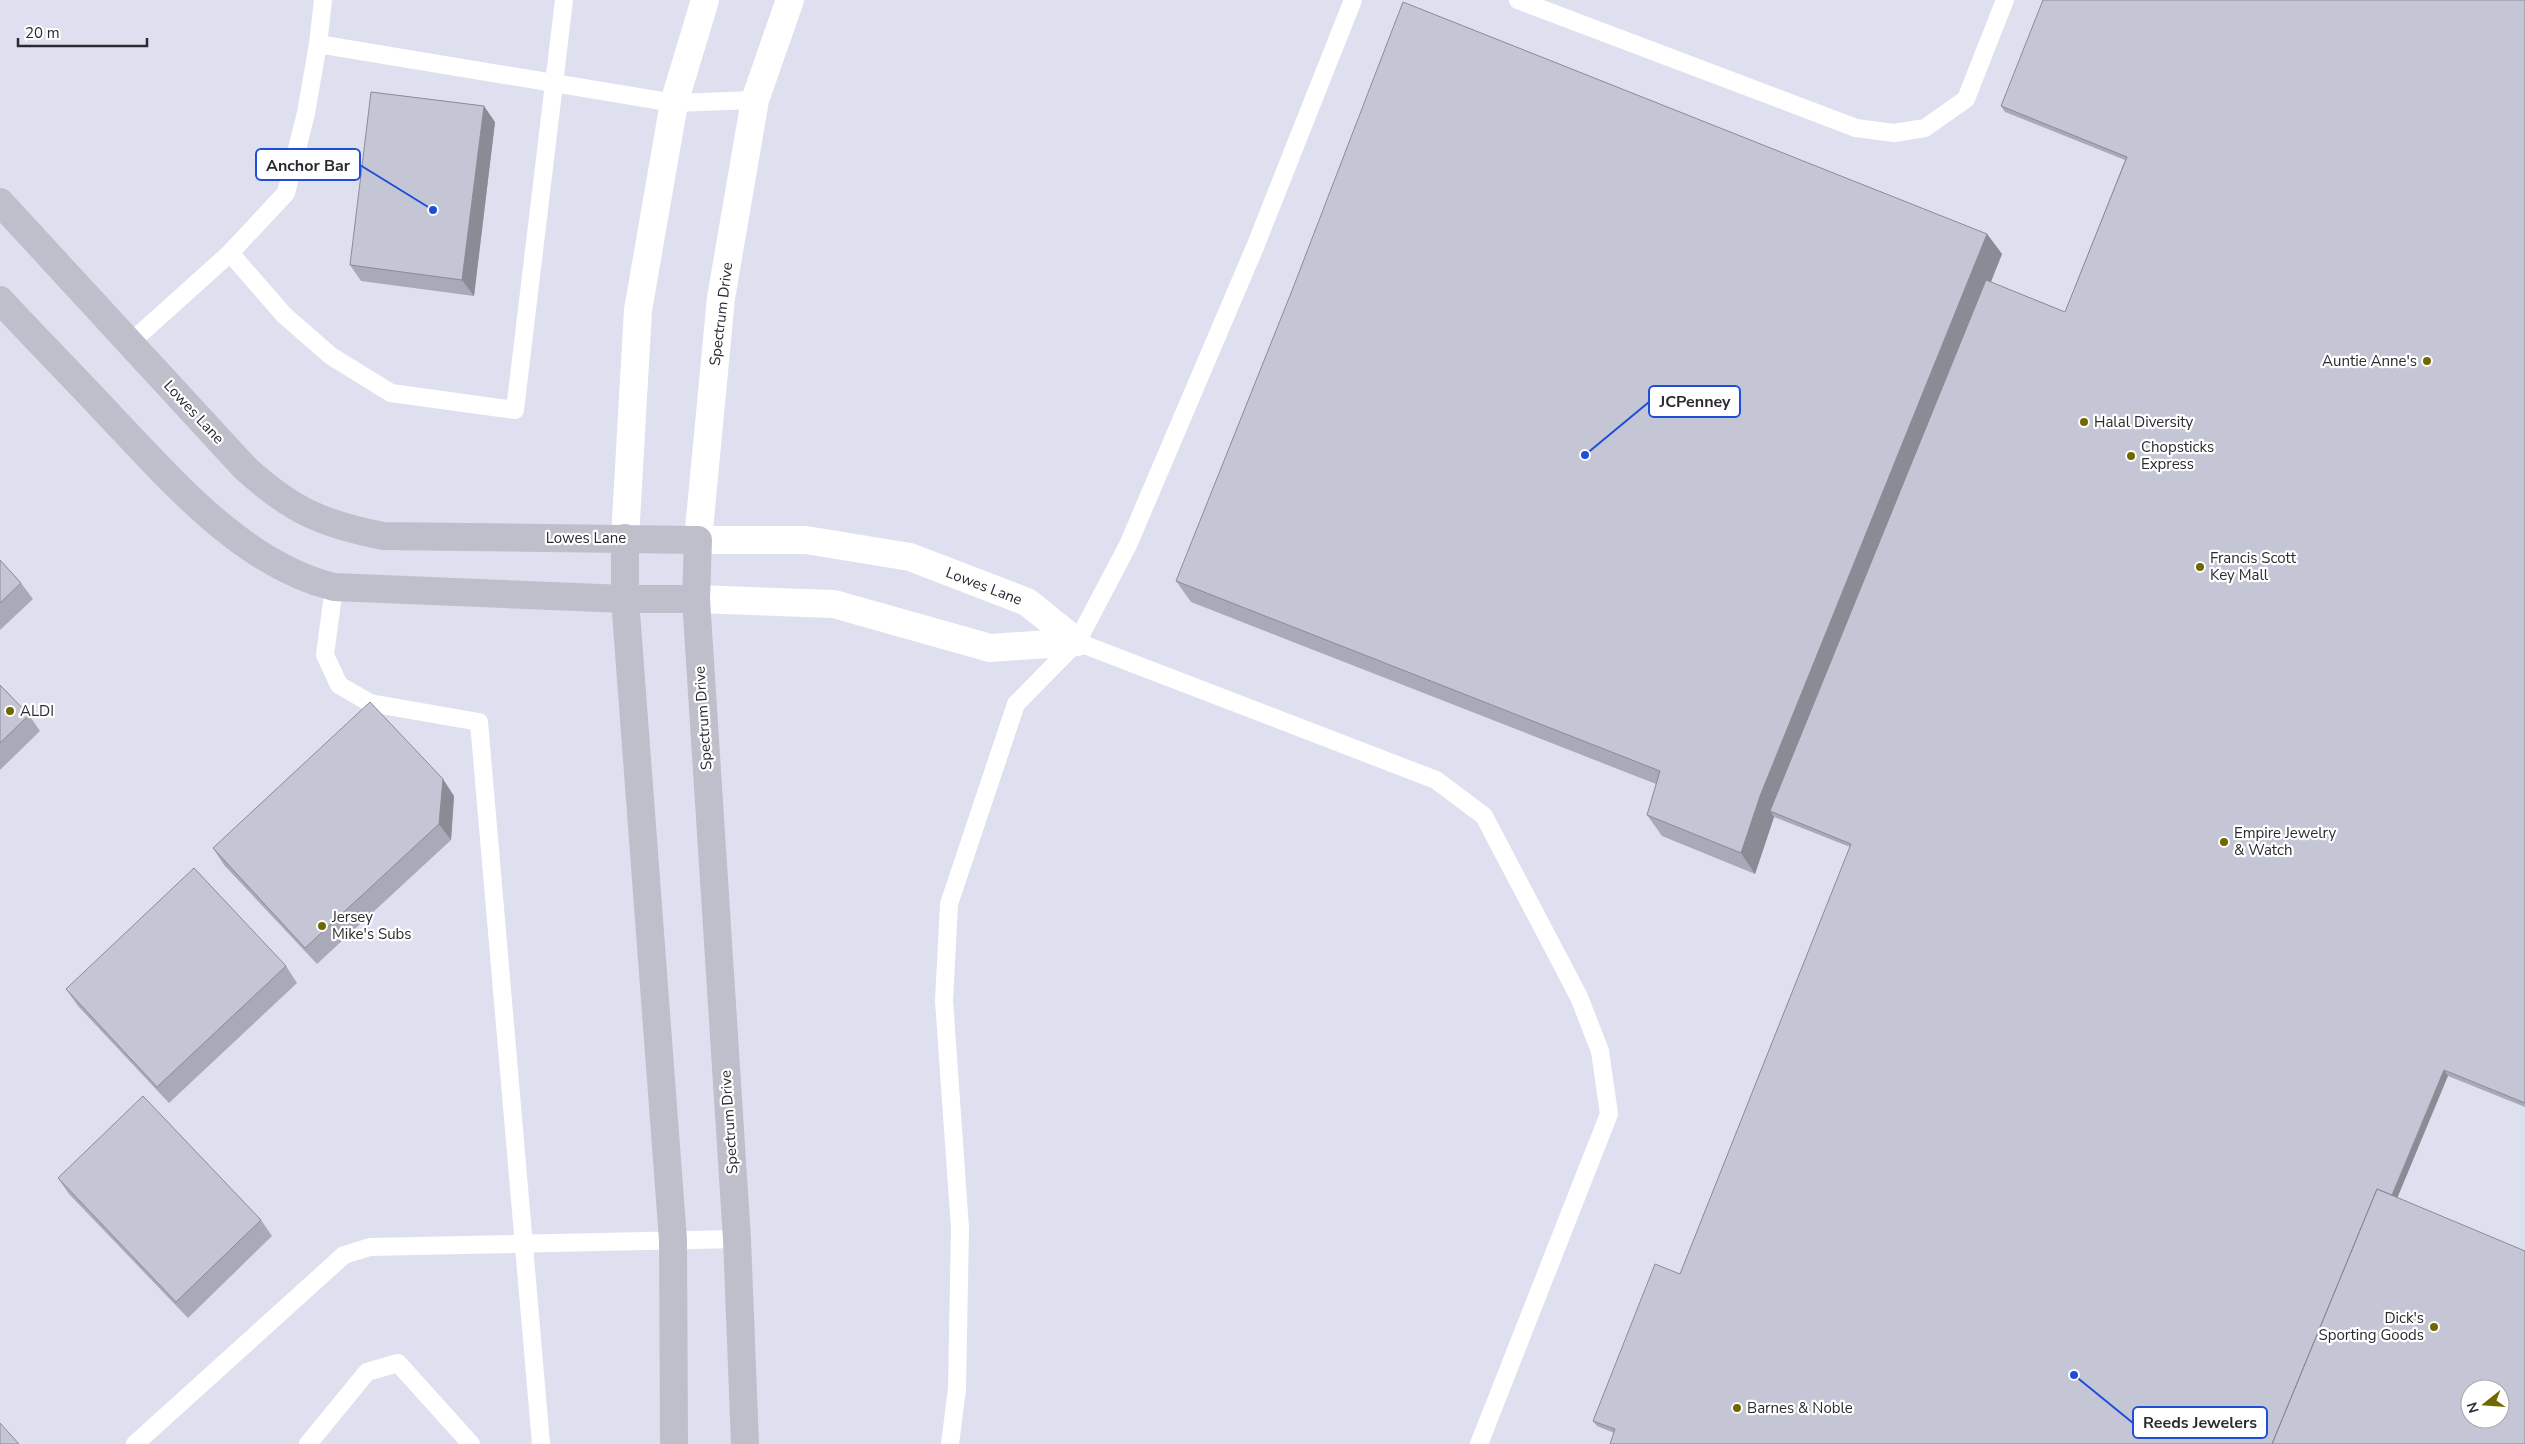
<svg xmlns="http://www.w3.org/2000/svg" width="2525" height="1444" font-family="'Nunito Sans',sans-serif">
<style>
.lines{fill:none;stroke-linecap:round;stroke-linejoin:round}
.service{stroke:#fff;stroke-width:18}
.minor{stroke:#fff;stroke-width:28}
.tertiary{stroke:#fff;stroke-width:28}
.secondary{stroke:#bebfcb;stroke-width:28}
.wall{fill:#a9aab7}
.shaded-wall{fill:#8a8b95}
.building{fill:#c5c6d5;stroke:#8a8b95;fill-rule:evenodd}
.poi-dot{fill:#706800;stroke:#fff;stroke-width:2}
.labels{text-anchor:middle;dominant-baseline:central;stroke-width:4.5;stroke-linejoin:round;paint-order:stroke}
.street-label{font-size:15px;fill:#2a2a30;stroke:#fff}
.poi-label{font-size:15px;fill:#2a2a30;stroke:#fff;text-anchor:start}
.leader{fill:none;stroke:#1d4ed8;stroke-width:2}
.callout-dot{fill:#1d4ed8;stroke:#fff;stroke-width:2}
.callout{fill:#fff;stroke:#1d4ed8;stroke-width:2}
.callout-label{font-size:16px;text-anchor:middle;font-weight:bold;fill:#2a2a30}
</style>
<rect width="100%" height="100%" fill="#dfe0ef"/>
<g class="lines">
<path class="service" d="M 1518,0 L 1856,128 L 1894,133 L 1925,128 L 1966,99 L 2005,0
M 318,44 L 323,0
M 230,253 L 284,315 L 331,356 L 391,393 L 515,410 L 564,0
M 130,343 L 230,253 L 286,193 L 306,113 L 318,44 L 674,103 L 755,100
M 334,587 L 325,655 L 339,685 L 370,703 L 479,722 L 541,1444
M 1077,642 L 1436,780 L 1484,816 L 1579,997 L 1600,1051 L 1609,1114 L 1479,1444
M 135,1444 L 344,1255 L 370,1247 L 737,1239
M 308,1444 L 367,1372 L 398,1363 L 471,1444
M 950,1444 L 957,1389 L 960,1228 L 944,1001 L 949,904 L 1016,704 L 1077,642 L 1128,545 L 1255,247 L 1353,0"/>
<path class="minor" d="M 698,540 L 806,540 L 910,557 L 1027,602 L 1077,642
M 696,599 L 834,604 L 990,648 L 1077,642"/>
<path class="tertiary" d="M 625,538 L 638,310 L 674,103 L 705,0
M 698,540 L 721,298 L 755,100 L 790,0"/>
<path class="secondary" d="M 0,202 L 245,468 C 291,510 322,524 383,536 L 698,540 L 696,599 L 737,1239 L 745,1444
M 0,300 C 37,340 75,378 112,418 C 174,483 244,565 334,587 L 625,599 L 696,599
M 625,538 L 625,599 L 673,1240 L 674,1444"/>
</g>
<path class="wall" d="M 2525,0 L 2525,1107 L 2448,1076 L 1614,1433 L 1597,1426 L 1593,1421 L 1680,1274 L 1850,847 L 1774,817 L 1755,874 L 1662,836 L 1647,815 L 1656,784 L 1191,602 L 1176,581 L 1987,234 L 2002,254 L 1991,282 L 2065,312 L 2125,160 L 2005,112 L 2001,106 Z
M 495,122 L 474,296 L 361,281 L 350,265 Z
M 0,560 L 21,583 L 33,599 L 0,630 Z
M 0,685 L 29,715 L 40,731 L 0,770 Z
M 454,796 L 451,840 L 317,964 L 224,865 L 213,848 Z
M 286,966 L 297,983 L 169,1103 L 78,1006 L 66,989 Z
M 58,1178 L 261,1220 L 272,1236 L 188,1318 L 69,1194 Z"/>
<path class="shaded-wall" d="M 484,106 L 495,122 L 474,296 L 462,280 Z
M 1987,234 L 2002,254 L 1776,813 L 1770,811 L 1760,796 Z
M 443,779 L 454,796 L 451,840 L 439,824 Z
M 1760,796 L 1774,817 L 1755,874 L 1741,853 Z
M 2444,1070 L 2448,1076 L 2295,1444 L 2289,1444 Z"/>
<path class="building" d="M 2043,0 L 2525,0 L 2525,1103 L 2444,1070 L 2392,1195 L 2377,1189 L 2272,1444 L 1610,1444 L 1615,1429 L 1593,1421 L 1655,1264 L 1680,1274 L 1851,844 L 1770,811 L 1986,280 L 2065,312 L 2127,157 L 2001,106 Z
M 1403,2 L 1987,234 L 1760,796 L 1741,853 L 1647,815 L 1660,771 L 1176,581 L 1293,288 Z
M 371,92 L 484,106 L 462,280 L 350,265 Z
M 0,560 L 21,583 L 0,603 Z
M 0,685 L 29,715 L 0,743 Z
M 370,702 L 443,779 L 439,824 L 305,948 L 213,848 Z
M 194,868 L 286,966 L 157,1087 L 66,989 Z
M 143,1096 L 261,1220 L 176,1302 L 58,1178 Z
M 2377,1189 L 2525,1251 L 2525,1444 L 2272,1444 ZM 2470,1389 L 2500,1389 L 2500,1419 L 2470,1419 Z
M 0,1423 L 19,1444 L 0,1444 Z"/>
<g class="poi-dot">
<circle cx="2427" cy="361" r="5"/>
<circle cx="2084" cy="422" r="5"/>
<circle cx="2131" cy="456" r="5"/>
<circle cx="2200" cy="567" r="5"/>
<circle cx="10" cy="711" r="5"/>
<circle cx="2224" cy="842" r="5"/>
<circle cx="322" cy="926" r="5"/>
<circle cx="2434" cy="1327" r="5"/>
<circle cx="1737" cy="1408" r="5"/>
</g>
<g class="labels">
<g class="street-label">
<text transform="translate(721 314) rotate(-83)">Spectrum Drive</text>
<text transform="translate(194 412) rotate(47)">Lowes Lane</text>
<text x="586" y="538">Lowes Lane</text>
<text transform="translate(984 586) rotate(21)">Lowes Lane</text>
<text transform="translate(703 718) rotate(-94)">Spectrum Drive</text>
<text transform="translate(729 1122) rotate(-94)">Spectrum Drive</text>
</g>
<g class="poi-label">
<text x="2417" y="361" text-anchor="end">Auntie Anne's</text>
<text x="2094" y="422">Halal Diversity</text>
<text x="2141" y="447">Chopsticks<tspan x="2141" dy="17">Express</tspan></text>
<text x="2210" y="558">Francis Scott<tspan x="2210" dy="17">Key Mall</tspan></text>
<text x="20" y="711">ALDI</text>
<text x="2234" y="833">Empire Jewelry<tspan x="2234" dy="17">&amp; Watch</tspan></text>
<text x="332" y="917">Jersey<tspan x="332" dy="17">Mike's Subs</tspan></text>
<text x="2424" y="1318" text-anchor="end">Dick's<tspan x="2424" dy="17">Sporting Goods</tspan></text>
<text x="1747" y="1408">Barnes &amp; Noble</text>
</g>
</g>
<path class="leader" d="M433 210L360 165M1585 455L1649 402M2074 1375L2133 1423"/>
<g class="callout-dot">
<circle cx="433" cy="210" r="5"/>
<circle cx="1585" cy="455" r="5"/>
<circle cx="2074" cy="1375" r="5"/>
</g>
<g class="callout">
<rect x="256" y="149" width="104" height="31" rx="5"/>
<rect x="1649" y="386" width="91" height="31" rx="5"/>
<rect x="2133" y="1407" width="134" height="31" rx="5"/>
</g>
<g class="callout-label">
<text x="308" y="171">Anchor Bar</text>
<text x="1695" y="407">JCPenney</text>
<text x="2200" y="1428">Reeds Jewelers</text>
</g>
<g transform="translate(2485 1404) rotate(253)"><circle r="24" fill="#ffffff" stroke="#aaaaac"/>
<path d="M0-4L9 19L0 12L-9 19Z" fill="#706800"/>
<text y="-8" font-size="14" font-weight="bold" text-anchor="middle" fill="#2a2a30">N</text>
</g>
<path d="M18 38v8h129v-8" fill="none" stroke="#2a2a30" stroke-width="2.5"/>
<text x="25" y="38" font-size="15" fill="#2a2a30" stroke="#ffffff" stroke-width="4" paint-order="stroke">20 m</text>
</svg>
